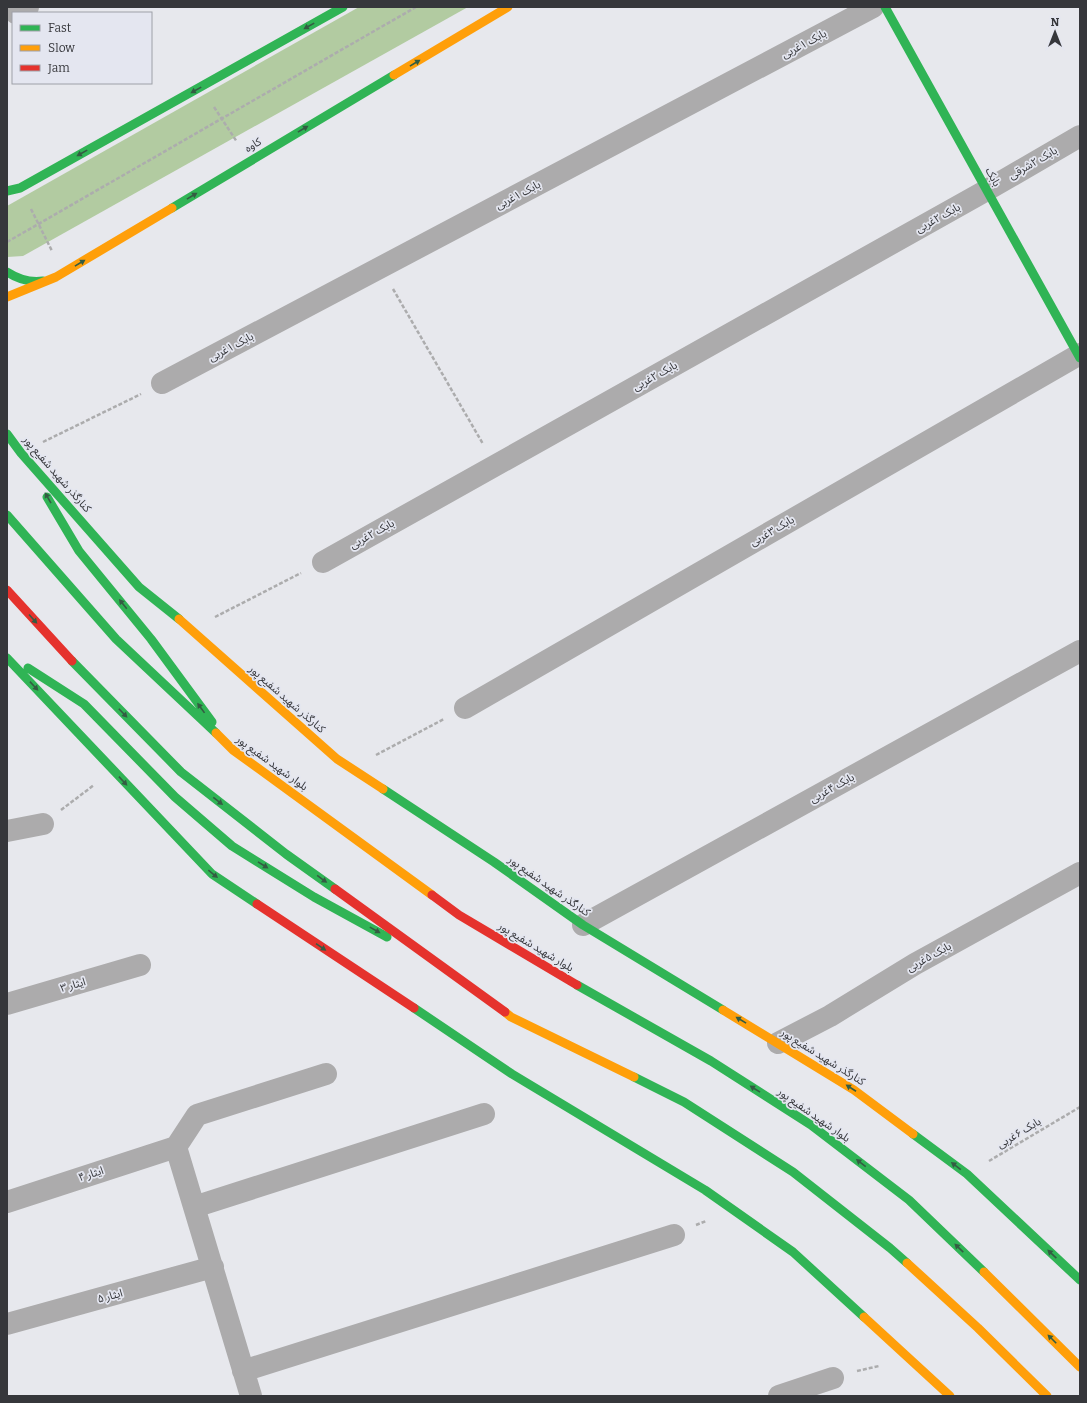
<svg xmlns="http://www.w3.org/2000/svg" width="1087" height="1403" font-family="Bitter,'Noto Sans Arabic',serif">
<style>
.forest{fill:#b2cba1}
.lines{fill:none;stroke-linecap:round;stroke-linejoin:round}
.path{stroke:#acacad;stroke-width:2.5;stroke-dasharray:4 2;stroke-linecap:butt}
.street{stroke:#acabac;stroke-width:22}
.fast{stroke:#30b455;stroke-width:9}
.slow{stroke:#ff9f0a;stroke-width:9}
.jam{stroke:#e5322d;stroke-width:9}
.oneway{fill:#345c43}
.labels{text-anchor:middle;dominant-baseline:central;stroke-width:3.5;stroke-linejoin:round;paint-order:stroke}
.street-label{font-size:11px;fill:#36373b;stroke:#e4e6f0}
</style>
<rect width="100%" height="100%" fill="#e7e8ed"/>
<path class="forest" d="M 359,7 L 468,7 L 23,256 L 7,257 L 7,206 Z"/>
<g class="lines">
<path class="path" d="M 214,107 L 237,142
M 31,209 L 52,251
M 7,242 L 416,7
M 393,289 L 483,444
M 43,442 L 141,394
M 215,617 L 301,573
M 376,755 L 444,719
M 61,810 L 94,785
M 989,1161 L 1080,1107
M 696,1225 L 706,1221
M 857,1371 L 879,1366"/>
<path class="street" d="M 16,13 L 28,7
M 162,383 L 873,7
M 323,562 L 987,190 L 1080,136
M 465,708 L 1080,354
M 7,831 L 43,824
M 583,925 L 1080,651
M 7,1004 L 140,965
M 778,1043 L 830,1016 L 915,964 L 1080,873
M 176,1147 L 251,1396
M 176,1147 L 197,1115 L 326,1074
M 7,1202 L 176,1147
M 194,1207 L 484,1114
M 7,1324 L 213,1267
M 243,1371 L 674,1235
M 779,1396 L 833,1378"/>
<path class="fast" d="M 885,7 L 1080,358
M 7,191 L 20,188 L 343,7
M 172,208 L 394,75
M 7,272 C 18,279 30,283 43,281
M 7,434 L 21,453 L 139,587 L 179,619
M 47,497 L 79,551 L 151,639 L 212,722
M 7,515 L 116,639 L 216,733
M 7,658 L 212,874 L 257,904
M 72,661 L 181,772 L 286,854 L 335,889
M 28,668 L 84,704 L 175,797 L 232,846 L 314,897 L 387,937
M 383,789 L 494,862 L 583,925 L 723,1010
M 577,985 L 711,1061 L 811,1125 L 909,1200 L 984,1272
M 414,1008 L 512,1074 L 705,1190 L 793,1252 L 864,1317
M 634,1077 L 684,1102 L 793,1172 L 890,1248 L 907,1263
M 913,1134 L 967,1174 L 1080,1280"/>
<path class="slow" d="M 394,75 L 508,7
M 7,297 L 56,277 L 172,208
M 179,619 L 337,759 L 383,789
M 216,733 L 233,750 L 432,895
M 723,1010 L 854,1090 L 913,1134
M 505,1012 L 511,1017 L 634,1077
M 907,1263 L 978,1328 L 1047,1396
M 984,1272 L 1080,1367
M 864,1317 L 950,1396"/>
<path class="jam" d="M 7,590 L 72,661
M 335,889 L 505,1012
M 432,895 L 459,915 L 577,985
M 257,904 L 414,1008"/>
</g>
<defs><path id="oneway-solid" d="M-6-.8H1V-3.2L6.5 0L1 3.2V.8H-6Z"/></defs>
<g class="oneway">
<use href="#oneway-solid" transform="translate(309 26) rotate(151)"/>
<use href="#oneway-solid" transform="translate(415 63) rotate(-31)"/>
<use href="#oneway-solid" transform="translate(196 90) rotate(151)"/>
<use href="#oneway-solid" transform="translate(303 129) rotate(-31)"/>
<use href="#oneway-solid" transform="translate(82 153) rotate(151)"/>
<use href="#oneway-solid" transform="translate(192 196) rotate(-31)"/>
<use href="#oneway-solid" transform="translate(80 263) rotate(-31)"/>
<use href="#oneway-solid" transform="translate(48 498) rotate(-120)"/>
<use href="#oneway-solid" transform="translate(123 604) rotate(-129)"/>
<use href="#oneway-solid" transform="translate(33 619) rotate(48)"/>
<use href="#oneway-solid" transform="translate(34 686) rotate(47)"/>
<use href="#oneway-solid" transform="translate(201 708) rotate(-126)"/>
<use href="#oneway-solid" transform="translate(123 713) rotate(46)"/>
<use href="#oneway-solid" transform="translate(123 781) rotate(47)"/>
<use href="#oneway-solid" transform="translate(218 801) rotate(38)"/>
<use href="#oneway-solid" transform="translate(263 865) rotate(32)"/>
<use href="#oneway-solid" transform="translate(213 874) rotate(39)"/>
<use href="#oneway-solid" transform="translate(322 879) rotate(36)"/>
<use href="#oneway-solid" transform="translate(375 930) rotate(29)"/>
<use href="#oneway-solid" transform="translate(321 947) rotate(34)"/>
<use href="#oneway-solid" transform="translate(741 1020) rotate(-149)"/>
<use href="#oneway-solid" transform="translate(851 1088) rotate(-147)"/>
<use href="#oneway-solid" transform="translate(755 1089) rotate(-148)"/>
<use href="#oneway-solid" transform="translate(861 1163) rotate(-142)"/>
<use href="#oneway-solid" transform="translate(956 1166) rotate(-143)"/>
<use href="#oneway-solid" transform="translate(959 1248) rotate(-136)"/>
<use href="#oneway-solid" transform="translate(1052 1254) rotate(-137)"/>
<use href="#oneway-solid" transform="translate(1052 1339) rotate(-135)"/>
</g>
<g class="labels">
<g class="street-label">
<text transform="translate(804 44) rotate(-28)">بابک ۱غربی</text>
<text transform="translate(253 145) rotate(-31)">کاوه</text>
<text transform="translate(1033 163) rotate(-30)">بابک ۲شرقی</text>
<text transform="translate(993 177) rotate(61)">بابک</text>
<text transform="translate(518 195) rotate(-28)">بابک ۱غربی</text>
<text transform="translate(938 218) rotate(-29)">بابک ۲غربی</text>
<text transform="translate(231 347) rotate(-28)">بابک ۱غربی</text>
<text transform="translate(655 376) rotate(-29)">بابک ۲غربی</text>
<text transform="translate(57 474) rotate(49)">کنارگذر شهید شفیع پور</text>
<text transform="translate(772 531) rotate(-30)">بابک ۳غربی</text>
<text transform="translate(372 534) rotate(-29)">بابک ۲غربی</text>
<text transform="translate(287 699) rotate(41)">کنارگذر شهید شفیع پور</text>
<text transform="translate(272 763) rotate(36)">بلوار شهید شفیع پور</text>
<text transform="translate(832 788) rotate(-29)">بابک ۴غربی</text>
<text transform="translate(549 886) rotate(35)">کنارگذر شهید شفیع پور</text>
<text transform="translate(536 947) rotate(31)">بلوار شهید شفیع پور</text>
<text transform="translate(929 957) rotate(-29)">بابک ۵غربی</text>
<text transform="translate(73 985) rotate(-16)">ایثار ۳</text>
<text transform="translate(823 1057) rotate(32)">کنارگذر شهید شفیع پور</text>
<text transform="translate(814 1115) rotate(35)">بلوار شهید شفیع پور</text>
<text transform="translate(1019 1133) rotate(-31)">بابک ۶غربی</text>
<text transform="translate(91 1174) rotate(-18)">ایثار ۴</text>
<text transform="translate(110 1296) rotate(-15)">ایثار ۵</text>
</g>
</g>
<rect width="1087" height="1403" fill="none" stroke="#36373b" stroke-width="16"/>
<rect x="12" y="12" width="140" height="72" fill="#e4e6f0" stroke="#9ea0a8"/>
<rect x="20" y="25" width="20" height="6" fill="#30b455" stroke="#9ea0a8"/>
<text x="48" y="32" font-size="12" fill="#36373b">Fast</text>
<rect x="20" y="45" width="20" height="6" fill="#ff9f0a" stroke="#9ea0a8"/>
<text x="48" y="52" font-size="12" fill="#36373b">Slow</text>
<rect x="20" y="65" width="20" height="6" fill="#e5322d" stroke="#9ea0a8"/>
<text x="48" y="72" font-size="12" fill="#36373b">Jam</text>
<g transform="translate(1055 32)" stroke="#e4e6f0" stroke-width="3" paint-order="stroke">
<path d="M0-3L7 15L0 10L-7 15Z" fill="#36373b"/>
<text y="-6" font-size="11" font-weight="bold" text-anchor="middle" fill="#36373b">N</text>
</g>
</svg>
